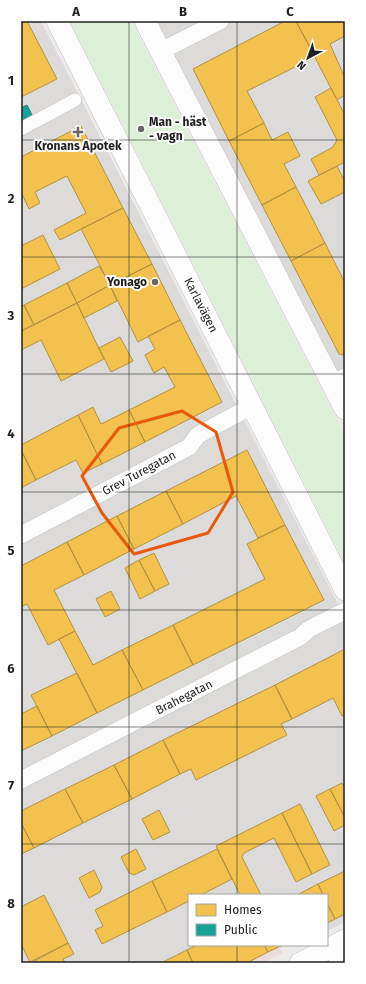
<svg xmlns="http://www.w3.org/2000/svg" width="366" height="984" font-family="'Fira Sans',sans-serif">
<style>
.built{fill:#dcdbda}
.commercial{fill:#eadddd}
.park{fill:#dcf0d7}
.homes{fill:#f2c14e;stroke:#b39140}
.public{fill:#17a398;stroke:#1a7c74}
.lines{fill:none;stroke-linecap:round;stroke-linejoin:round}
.pedestrian-casing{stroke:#c1c0bf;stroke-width:14}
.minor-casing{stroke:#c1c0bf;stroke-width:18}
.tertiary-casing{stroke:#c1c0bf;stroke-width:22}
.pedestrian{stroke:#fcfcfc;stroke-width:13}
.minor{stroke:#fcfcfc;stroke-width:17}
.tertiary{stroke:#fcfcfc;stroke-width:21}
.marked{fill:none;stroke:#e8590c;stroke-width:3;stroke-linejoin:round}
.grid{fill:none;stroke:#202020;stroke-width:1;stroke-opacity:0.55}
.poi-dot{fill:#686766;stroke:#fff;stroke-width:1.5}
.labels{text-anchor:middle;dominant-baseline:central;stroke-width:4;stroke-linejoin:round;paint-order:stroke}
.poi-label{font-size:12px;font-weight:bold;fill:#202020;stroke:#fff;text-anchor:start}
.street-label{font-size:12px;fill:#202020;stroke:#fff}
.neatline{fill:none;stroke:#202020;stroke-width:1.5}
.grid-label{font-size:13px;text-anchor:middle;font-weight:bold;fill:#202020}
</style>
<rect width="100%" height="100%" fill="#edebe9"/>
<path class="built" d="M 21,21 L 41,21 L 345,618 L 345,922 L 327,931 L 327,895 L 189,895 L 189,945 L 196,945 L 206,963 L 21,963 Z
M 157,21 L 345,21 L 345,391 L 171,49 Z"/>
<path class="commercial" d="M 196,945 L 278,945 L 283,953 L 263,963 L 206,963 Z"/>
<path class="park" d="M 70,21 L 131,21 L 345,436 L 345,563 Z"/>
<path class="homes" d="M 21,21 L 27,21 L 57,79 L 21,97 Z
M 285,21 L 296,21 L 315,57 L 247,91 L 264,123 L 229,141 L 193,69 Z
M 296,21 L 345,21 L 345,36 L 330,44 L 345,78 L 345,95 L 337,100 Z
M 331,88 L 345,115 L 345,162 L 319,175 L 311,159 L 333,147 L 337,140 L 315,97 Z
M 264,123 L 272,140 L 288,132 L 300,156 L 284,164 L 296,187 L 262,205 L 229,141 Z
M 81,126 L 123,208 L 60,240 L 54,230 L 86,213 L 67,176 L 35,192 L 40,203 L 29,209 L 21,192 L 21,157 Z
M 337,166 L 345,182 L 345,192 L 321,204 L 308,181 Z
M 296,187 L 325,243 L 291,261 L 262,205 Z
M 123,208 L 152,264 L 110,285 L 81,229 Z
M 43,235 L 60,269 L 21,289 L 21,246 Z
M 325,243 L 345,283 L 345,355 L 339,354 L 291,261 Z
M 152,264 L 180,320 L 138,342 L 110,285 Z
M 99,266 L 110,285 L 77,303 L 67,283 Z
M 67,283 L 77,303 L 34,325 L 24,305 Z
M 110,285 L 117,301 L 84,318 L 77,303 Z
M 77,303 L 104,359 L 61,381 L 41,340 L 21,350 L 21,331 Z
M 24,305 L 34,325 L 21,331 L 21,307 Z
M 180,320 L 222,402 L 145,442 L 129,410 L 175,387 L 164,367 L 154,373 L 145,355 L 155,349 L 148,336 Z
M 120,337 L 133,361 L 111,372 L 99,348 Z
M 93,407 L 101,424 L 129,410 L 145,442 L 102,464 L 78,415 Z
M 78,415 L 102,464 L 83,473 L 76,460 L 36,480 L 21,450 L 21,445 Z
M 21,450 L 36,480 L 21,488 Z
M 247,450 L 285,525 L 258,538 L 236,496 L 183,524 L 166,491 Z
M 166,491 L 183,524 L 134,549 L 117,516 Z
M 117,516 L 134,549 L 84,575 L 67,542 Z
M 285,525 L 324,600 L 193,665 L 173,625 L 265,579 L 247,544 Z
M 67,542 L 84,575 L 54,590 L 75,631 L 48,645 L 27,604 L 21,607 L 21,566 Z
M 154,553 L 169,584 L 155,591 L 139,560 Z
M 139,560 L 155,591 L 140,599 L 125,568 Z
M 111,591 L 120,609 L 105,617 L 96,599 Z
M 173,625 L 193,665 L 143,690 L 122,650 Z
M 75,631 L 93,665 L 122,650 L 143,690 L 97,713 L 59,639 Z
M 345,649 L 345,715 L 342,716 L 333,698 L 292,719 L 275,685 Z
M 77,673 L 97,713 L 52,736 L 31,695 Z
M 275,685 L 292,719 L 281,724 L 287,735 L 196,780 L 191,769 L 180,774 L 163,740 Z
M 37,706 L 52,736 L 21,751 L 21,714 Z
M 163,740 L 180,774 L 132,799 L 114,765 Z
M 114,765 L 132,799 L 83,823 L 65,789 Z
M 342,783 L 345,789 L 345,818 L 330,789 Z
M 65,789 L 83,823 L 34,848 L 21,823 L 21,811 Z
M 330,789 L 345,818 L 345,825 L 334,831 L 316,796 Z
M 300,804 L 330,865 L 312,874 L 282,813 Z
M 159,810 L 170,832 L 153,840 L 142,819 Z
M 282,813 L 312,874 L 296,882 L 274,838 L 244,853 L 242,857 L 261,895 L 240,895 L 216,846 Z
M 21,823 L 34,848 L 21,854 Z
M 136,849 L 146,869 L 134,875 L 129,873 L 121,857 Z
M 217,849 L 232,879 L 201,895 L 189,895 L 189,901 L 167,912 L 152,881 Z
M 94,870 L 102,887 L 100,892 L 89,898 L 79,878 Z
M 345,871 L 345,914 L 335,919 L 327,903 L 327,895 L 323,895 L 318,884 Z
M 152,881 L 167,912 L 102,944 L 95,930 L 103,926 L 95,910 Z
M 318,884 L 323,895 L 297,895 Z
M 44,895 L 68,943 L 30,962 L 21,944 L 21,907 Z
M 327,903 L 335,919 L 327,923 Z
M 68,943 L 74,954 L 63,959 L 65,963 L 31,963 Z
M 197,945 L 264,945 L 268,952 L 247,963 L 193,963 L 187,950 Z
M 264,945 L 283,945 L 268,952 Z
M 187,950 L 193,963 L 161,963 Z"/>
<path class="public" d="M 27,105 L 33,117 L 21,124 L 21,108 Z"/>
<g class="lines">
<g class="pedestrian-casing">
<path id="pedestrian" d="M 21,129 L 75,100"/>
</g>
<g class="minor-casing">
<path id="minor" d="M 161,51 L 220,21
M 332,384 L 345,377
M 21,535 L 189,447 L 198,435 L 252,406
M 21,780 L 300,637 L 309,629 L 345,611"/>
</g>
<g class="tertiary-casing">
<path id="tertiary" d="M 57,21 L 345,590
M 145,21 L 345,409
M 300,963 L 345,940
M 339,963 L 345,960"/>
</g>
<use href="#pedestrian" class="pedestrian"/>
<use href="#minor" class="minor"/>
<use href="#tertiary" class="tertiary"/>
</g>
<path class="marked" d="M 182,411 L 216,432 L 233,492 L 208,533 L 134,554 L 102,513 L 82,476 L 119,428 Z"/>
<path class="grid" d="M 129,21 L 129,963M 237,21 L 237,895M 21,140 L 345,140M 21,257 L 345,257M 21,374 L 345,374M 21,492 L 345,492M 21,610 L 345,610M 21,727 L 345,727M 21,844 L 345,844M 237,945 L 237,963"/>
<g class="poi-dot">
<circle cx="141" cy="129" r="4"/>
<path d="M76 126h4v4h4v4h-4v4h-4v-4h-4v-4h4z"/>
<circle cx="155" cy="282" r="4"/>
</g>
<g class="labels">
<g class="poi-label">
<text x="149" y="122">Man - häst<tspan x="149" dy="14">- vagn</tspan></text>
<text x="78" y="146" text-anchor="middle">Kronans Apotek</text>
<text x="147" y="282" text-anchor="end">Yonago</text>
</g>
<g class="street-label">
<text transform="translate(201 305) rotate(63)">Karlavägen</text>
<text transform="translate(139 473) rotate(-28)">Grev Turegatan</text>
<text transform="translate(184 697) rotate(-27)">Brahegatan</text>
</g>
</g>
<rect width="366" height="984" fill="none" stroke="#ffffff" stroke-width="44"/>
<rect x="188" y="894" width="140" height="52" fill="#ffffff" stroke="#a6a6a6"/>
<rect x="196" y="904" width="20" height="12" fill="#f2c14e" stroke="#a6a6a6"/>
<text x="224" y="914" font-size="12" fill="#202020">Homes</text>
<rect x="196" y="924" width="20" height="12" fill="#17a398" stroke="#a6a6a6"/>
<text x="224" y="934" font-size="12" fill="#202020">Public</text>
<g transform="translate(308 58) rotate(221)" stroke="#ffffff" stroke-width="3" paint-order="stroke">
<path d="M0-3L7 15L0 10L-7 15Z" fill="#202020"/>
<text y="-6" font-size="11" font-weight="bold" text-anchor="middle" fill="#202020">N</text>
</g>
<rect x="22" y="22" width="322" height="940" class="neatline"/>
<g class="grid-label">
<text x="76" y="16">A</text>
<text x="183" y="16">B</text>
<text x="290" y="16">C</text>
<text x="11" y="85">1</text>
<text x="11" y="203">2</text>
<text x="11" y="320">3</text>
<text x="11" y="438">4</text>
<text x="11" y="555">5</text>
<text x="11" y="673">6</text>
<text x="11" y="790">7</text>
<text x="11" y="908">8</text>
</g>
</svg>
